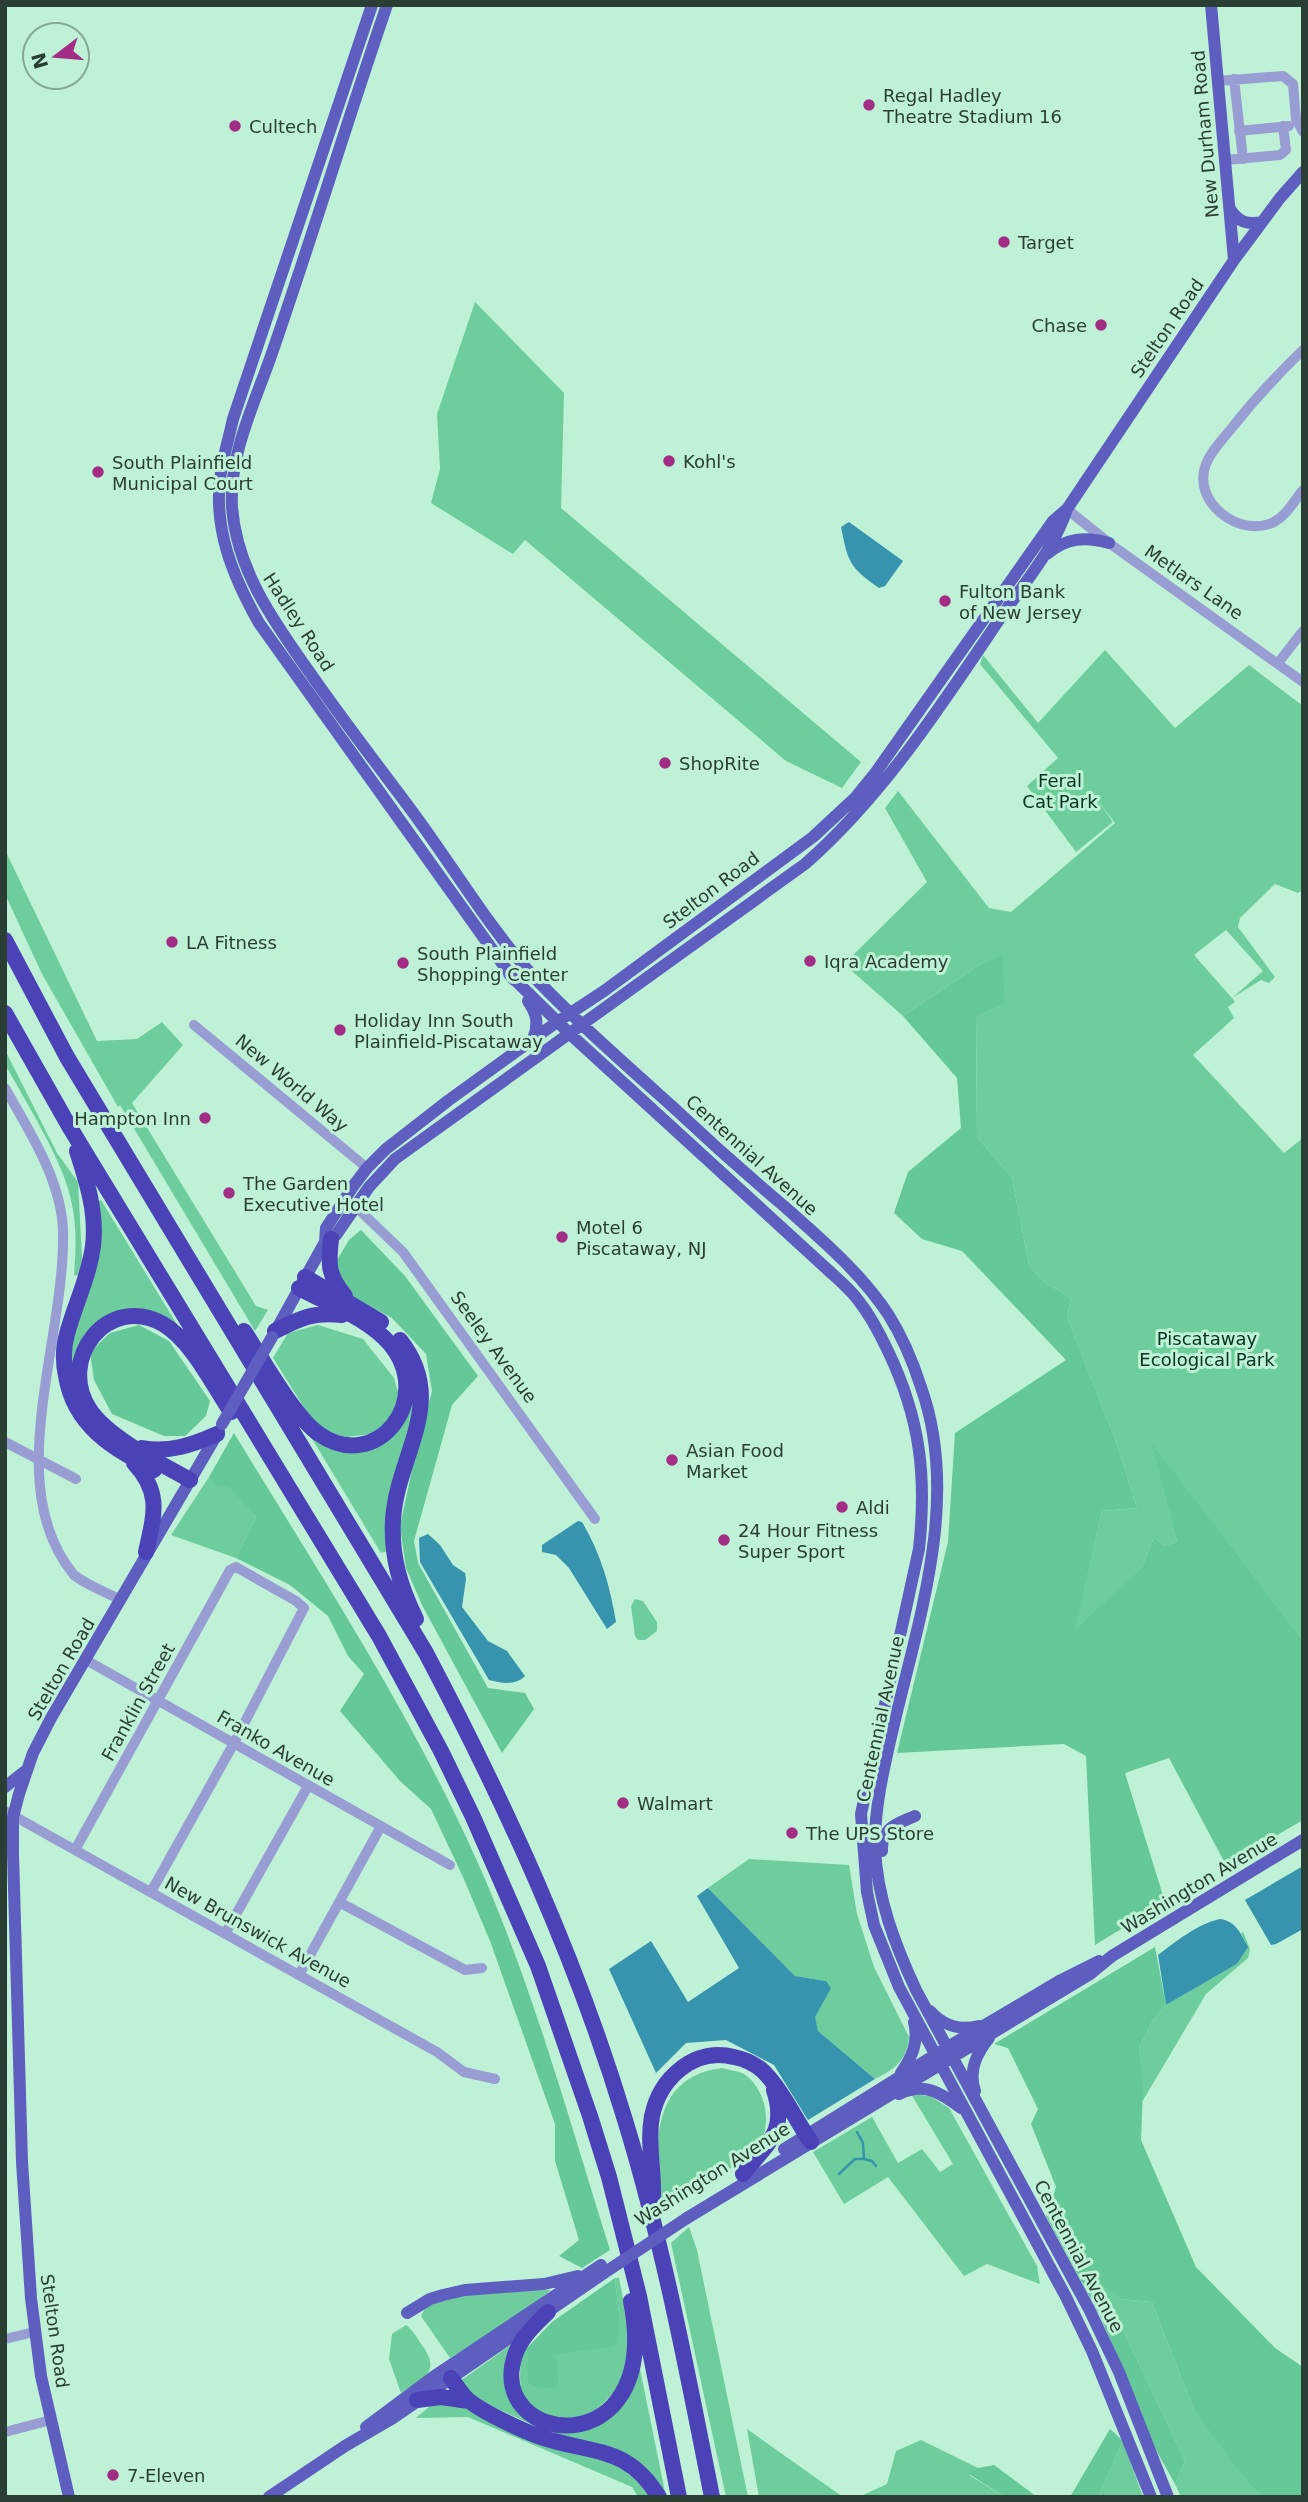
<svg xmlns="http://www.w3.org/2000/svg" width="1308" height="2502" font-family="'DejaVu Sans',sans-serif">
<style>
.green{fill:#6dcd9d;fill-rule:evenodd}
.forest{fill:#65c898}
.water{fill:#3694af}
.lines{fill:none;stroke-linecap:round;stroke-linejoin:round}
.stream{stroke:#3694af;stroke-width:2.5}
.minor{stroke:#989dd4;stroke-width:10}
.major{stroke:#5e5dc0;stroke-width:12}
.highway{stroke:#4b42b8;stroke-width:16}
.major-bridge{stroke:#5e5dc0;stroke-width:12}
.poi-dot{fill:#a32d85;stroke:#bef1d5;stroke-width:2.5}
.labels{text-anchor:middle;dominant-baseline:central;stroke-width:6;stroke-linejoin:round;paint-order:stroke}
.poi-label{font-size:18px;fill:#2a3e33;stroke:#bef1d5;text-anchor:start}
.street-label{font-size:18px;fill:#2a3e33;stroke:#bef1d5}
.park-label{font-size:18px;fill:#063420;stroke:#bef1d5}
</style>
<rect width="100%" height="100%" fill="#bef1d5"/>
<path class="green" d="M 475,302 L 564,393 L 561,508 L 861,762 L 842,788 L 786,761 L 525,540 L 513,554 L 431,503 L 440,469 L 437,414 Z
M 1105,650 L 1175,728 L 1249,665 L 1303,706 L 1303,890 L 1298,893 L 1275,884 L 1240,918 L 1238,927 L 1275,977 L 1269,983 L 1261,980 L 1232,998 L 1235,1002 L 1228,1007 L 1234,1018 L 1193,1055 L 1284,1153 L 1303,1138 L 1303,1640 L 1152,1444 L 1177,1542 L 1164,1546 L 1154,1537 L 1142,1567 L 1074,1632 L 1102,1511 L 1137,1508 L 1115,1439 L 1067,1317 L 1071,1298 L 1044,1282 L 1029,1265 L 1012,1178 L 977,1137 L 976,1016 L 1003,955 L 978,966 L 903,1016 L 844,964 L 927,882 L 885,808 L 898,791 L 989,908 L 1011,912 L 1115,823 L 1096,798 L 1113,822 L 1076,852 L 1027,786 L 1058,758 L 980,664 L 983,655 L 1038,723 ZM 1226,930 L 1263,971 L 1232,998 L 1194,955 Z
M 5,850 L 97,1041 L 137,1039 L 162,1022 L 183,1045 L 132,1103 L 256,1306 L 268,1310 L 255,1331 L 120,1105 L 118,1107 L 42,974 L 5,894 Z
M 5,1050 L 57,1153 L 78,1182 L 83,1276 L 74,1275 C 76,1250 77,1225 71,1200 C 63,1160 25,1101 5,1064 Z
M 101,1200 L 192,1349 L 175,1328 L 112,1317 L 70,1375 L 69,1359 L 96,1202 Z
M 318,1325 L 363,1339 L 394,1378 L 399,1396 L 391,1418 L 371,1434 L 347,1437 L 328,1433 L 315,1425 L 273,1358 L 288,1333 Z
M 414,1386 L 417,1415 L 388,1551 L 381,1553 L 311,1437 L 366,1448 Z
M 209,1477 L 217,1485 L 229,1486 L 256,1517 L 236,1558 L 171,1535 Z
M 635,1599 L 643,1601 L 657,1622 L 657,1631 L 645,1640 L 638,1640 L 635,1636 L 631,1606 Z
M 749,1859 L 849,1865 L 857,1914 L 874,1967 L 909,2037 C 907,2060 895,2069 875,2079 L 818,2031 L 814,2017 L 826,1981 L 795,1976 L 708,1888 Z
M 1243,1932 L 1250,1949 L 1248,1958 L 1206,1994 L 1142,2102 L 1139,2048 L 1153,2020 L 1166,2005 L 1237,1964 L 1247,1947 L 1241,1933 Z
M 722,2068 C 729,2070 738,2071 744,2074 C 761,2085 769,2110 765,2130 C 763,2141 753,2150 746,2158 L 664,2213 C 654,2157 646,2077 722,2068 Z
M 911,2094 L 930,2096 L 949,2108 L 1037,2266 L 1040,2284 L 987,2264 L 964,2276 L 888,2177 L 844,2204 L 813,2152 L 872,2117 L 898,2163 L 922,2149 L 940,2172 L 953,2164 Z
M 689,2227 L 697,2250 L 748,2497 L 726,2497 L 671,2243 Z
M 615,2278 L 619,2278 C 626,2312 636,2358 617,2391 C 612,2399 602,2407 595,2415 L 555,2421 C 514,2396 520,2394 521,2348 L 527,2348 L 529,2383 L 556,2354 L 620,2323 Z
M 1100,2282 L 1120,2299 L 1152,2302 L 1194,2410 L 1262,2497 L 1181,2497 L 1175,2484 L 1185,2461 Z
M 551,2290 L 529,2308 L 450,2358 L 421,2316 L 425,2308 C 463,2290 510,2291 551,2290 Z
M 406,2325 C 414,2331 418,2340 424,2348 C 441,2374 421,2379 401,2393 L 389,2359 L 392,2334 Z
M 512,2344 L 515,2400 L 575,2432 L 636,2370 L 640,2369 L 666,2497 L 654,2481 L 472,2397 L 459,2382 Z
M 436,2401 L 458,2403 L 621,2464 L 654,2497 L 638,2497 L 632,2487 L 468,2417 L 416,2418 Z
M 747,2429 L 843,2497 L 759,2497 Z
M 921,2440 L 978,2468 L 969,2475 L 1005,2497 L 859,2497 L 887,2484 L 896,2451 Z
M 1123,2441 L 1143,2497 L 1098,2497 Z"/>
<path class="forest" d="M 1003,954 L 1004,1003 L 976,1016 L 977,1137 L 1012,1178 L 1029,1265 L 1044,1282 L 1071,1298 L 1067,1317 L 1115,1439 L 1137,1508 L 1102,1511 L 1075,1630 L 1142,1567 L 1154,1537 L 1164,1546 L 1177,1542 L 1151,1442 L 1303,1640 L 1303,1820 L 1226,1865 L 1169,1758 L 1125,1773 L 1165,1902 L 1095,1945 L 1086,1756 L 1064,1744 L 897,1753 L 948,1542 L 955,1433 L 1066,1360 L 962,1251 L 922,1239 L 894,1213 L 908,1172 L 961,1128 L 957,1078 L 903,1016 L 978,966 Z
M 361,1230 L 405,1276 L 478,1376 L 452,1405 L 414,1541 L 418,1563 L 488,1688 L 525,1693 L 534,1709 L 502,1753 L 422,1605 L 406,1568 L 400,1526 L 416,1451 L 432,1391 L 426,1354 L 392,1318 L 355,1298 L 339,1278 L 337,1260 L 349,1240 Z
M 139,1325 L 169,1341 L 210,1401 L 206,1416 L 185,1436 L 164,1436 L 112,1414 L 94,1380 L 90,1352 L 110,1333 Z
M 234,1433 C 319,1573 410,1711 477,1861 C 533,1986 569,2120 610,2250 L 582,2268 L 559,2256 L 579,2240 L 555,2161 L 555,2124 L 490,1941 L 463,1877 L 431,1809 L 400,1781 L 340,1711 L 364,1674 L 348,1656 L 328,1616 L 290,1585 L 236,1558 L 256,1517 L 229,1487 L 216,1485 L 209,1477 Z
M 1155,1947 L 1166,2005 L 1153,2020 L 1139,2048 L 1143,2089 L 1141,2140 L 1196,2267 L 1275,2348 L 1303,2367 L 1303,2497 L 1262,2497 L 1236,2467 L 1194,2410 L 1152,2302 L 1120,2299 L 1101,2284 L 1185,2461 L 1175,2484 L 1146,2432 L 1122,2367 L 1100,2316 L 1046,2216 L 1056,2187 L 1031,2124 L 1038,2109 L 1008,2048 L 994,2044 Z
M 615,2278 L 620,2323 L 615,2346 L 556,2354 L 559,2387 L 541,2389 L 528,2383 L 527,2348 L 552,2322 Z
M 1110,2429 L 1123,2441 L 1098,2497 L 1070,2497 Z
M 994,2465 L 1037,2497 L 1005,2497 L 969,2474 L 978,2468 Z"/>
<path class="water" d="M 849,522 L 903,561 L 885,586 L 879,588 C 849,567 848,562 841,527 Z
M 578,1521 L 582,1522 C 601,1554 610,1586 616,1622 L 607,1629 L 569,1568 L 556,1555 L 542,1552 L 542,1545 Z
M 428,1534 L 440,1545 L 453,1565 L 465,1573 L 466,1579 L 462,1607 L 488,1641 L 507,1651 L 525,1676 C 515,1686 501,1683 489,1680 L 420,1562 L 419,1538 Z
M 1303,1866 L 1303,1929 L 1276,1944 L 1271,1945 L 1245,1900 Z
M 708,1888 L 795,1976 L 826,1981 L 831,1988 L 815,2017 L 818,2031 L 875,2079 L 808,2120 L 774,2065 L 726,2040 L 686,2043 L 656,2073 L 609,1969 L 651,1941 L 688,2002 L 739,1968 L 697,1896 Z
M 1220,1919 C 1236,1921 1241,1934 1248,1947 L 1237,1964 L 1166,2005 L 1158,1955 C 1175,1942 1199,1923 1220,1919 Z"/>
<g class="lines">
<path class="stream" d="M 857,2132 L 863,2143 L 864,2159 L 872,2161 L 876,2166
M 839,2174 L 855,2159 L 864,2159"/>
<path class="minor" d="M 1234,79 L 1243,159
M 1218,81 L 1283,76 L 1293,84 L 1296,119 L 1303,132
M 1239,131 L 1289,126
M 1226,160 L 1280,155 L 1286,150 L 1283,126
M 1303,350 C 1277,375 1253,401 1231,429 C 1222,440 1211,451 1206,464 C 1191,502 1240,539 1274,522 C 1287,515 1294,501 1303,490
M 1067,509 L 1109,543 L 1303,682
M 1278,663 L 1303,631
M 194,1025 L 367,1168
M 5,1088 C 29,1131 61,1179 63,1230 C 66,1341 0,1486 74,1575 C 88,1586 106,1592 121,1600
M 355,1206 L 403,1252 L 595,1519
M 5,1442 L 76,1479
M 86,1660 L 450,1865
M 5,1811 L 437,2052 L 464,2072 L 495,2079
M 75,1850 L 230,1570 L 236,1567 L 296,1601 L 304,1608 L 234,1743 L 151,1892
M 339,1902 L 465,1970 L 482,1968
M 225,1934 L 308,1786
M 299,1975 L 380,1828
M 5,2339 L 34,2332
M 5,2432 L 51,2420"/>
<path class="major" d="M 372,5 L 233,419 C 229,437 224,454 221,472 C 212,527 233,577 259,623 L 514,980
M 387,5 C 347,121 312,238 272,353 C 255,403 229,453 232,507 C 237,574 278,627 315,680 C 348,727 383,772 417,818 C 455,870 489,927 532,975 C 577,1022 626,1065 674,1108 C 710,1142 747,1175 785,1207 C 822,1240 860,1272 888,1314 C 902,1336 913,1362 921,1387 C 960,1496 920,1615 894,1724 C 885,1763 874,1807 875,1848 C 877,1898 895,1945 916,1990 L 1089,2309 L 1119,2372 L 1168,2497
M 1211,5 L 1234,260
M 1230,209 C 1238,222 1247,225 1262,222
M 1047,554 C 1066,538 1085,536 1109,543
M 509,974 L 570,1034 L 828,1270 C 838,1279 850,1289 858,1300 C 870,1315 880,1334 888,1351 C 920,1418 927,1475 919,1549 L 861,1814 L 867,1892 L 874,1925 L 899,1987 L 1066,2297 L 1092,2351 L 1151,2497
M 528,1001 C 537,1014 539,1024 533,1039
M 325,1242 L 336,1235 L 369,1187 L 395,1159 L 805,864 C 885,794 944,701 1003,614 C 1026,581 1055,547 1067,509 L 1234,260 L 1280,198 L 1303,172
M 275,1332 L 325,1242 L 326,1228 L 354,1185 L 367,1168 L 386,1149 L 449,1100 L 557,1022 L 604,991 L 813,837 L 855,798 L 876,772 L 1053,521 L 1067,509
M 5,1787 L 24,1772
M 882,1851 C 881,1827 897,1824 915,1816
M 930,2011 C 944,2026 959,2031 979,2026
M 901,2073 C 912,2057 919,2042 914,2022
M 975,2091 C 968,2070 977,2053 989,2038
M 899,2094 C 924,2082 940,2092 961,2108
M 784,2149 L 946,2048 L 1061,1980 L 1099,1961
M 687,2218 L 1090,1974 L 1112,1956 L 1303,1840
M 407,2313 L 430,2299 L 443,2295 L 465,2290 L 544,2284 L 578,2276
M 366,2427 L 433,2377 L 601,2265
M 69,2497 L 41,2376 L 31,2298 L 22,2162 L 13,1854 L 13,1817 L 19,1794 L 33,1753 L 51,1718 L 219,1431
M 269,2497 L 345,2446 L 393,2418 L 604,2273"/>
<path class="highway" d="M 5,940 L 67,1057 L 426,1653 C 505,1803 576,1957 625,2120 C 663,2244 687,2370 712,2497
M 5,1013 L 69,1126 L 379,1636 L 441,1751 L 473,1817 L 538,1966 L 590,2116 L 609,2177 L 639,2296 L 679,2497
M 77,1151 C 87,1182 97,1213 93,1246 C 89,1277 75,1304 67,1334 C 63,1348 63,1362 66,1376 C 74,1426 113,1448 154,1470
M 331,1239 C 328,1265 328,1275 345,1296
M 305,1277 L 381,1322
M 244,1331 C 261,1357 295,1418 319,1434 C 376,1474 436,1400 390,1344 C 368,1318 328,1304 299,1288
M 275,1331 C 301,1318 312,1312 342,1315
M 400,1340 C 449,1402 397,1454 393,1520 C 391,1556 400,1587 416,1619
M 142,1448 C 169,1453 192,1445 217,1434
M 134,1463 C 162,1493 154,1515 146,1552
M 190,1480 C 160,1463 109,1438 90,1410 C 56,1359 108,1293 163,1324 C 191,1340 213,1385 231,1412
M 743,2174 C 766,2144 788,2133 774,2090
M 653,2196 C 654,2169 647,2143 652,2116 C 660,2078 694,2047 734,2057 C 744,2059 755,2064 763,2071 C 783,2091 795,2119 811,2142
M 548,2312 C 535,2325 521,2337 515,2355 C 484,2447 664,2468 631,2301
M 451,2378 C 456,2385 461,2393 467,2399 C 483,2413 533,2436 554,2441 C 602,2454 630,2450 659,2497
M 417,2400 L 441,2397 L 469,2401"/>
<path class="major-bridge" d="M 222,1424 L 272,1337
M 604,2273 L 687,2218"/>
</g>
<g class="poi-dot">
<circle cx="869" cy="105" r="7"/>
<circle cx="235" cy="126" r="7"/>
<circle cx="1004" cy="242" r="7"/>
<circle cx="1101" cy="325" r="7"/>
<circle cx="669" cy="461" r="7"/>
<circle cx="98" cy="472" r="7"/>
<circle cx="945" cy="601" r="7"/>
<circle cx="665" cy="763" r="7"/>
<circle cx="172" cy="942" r="7"/>
<circle cx="810" cy="961" r="7"/>
<circle cx="403" cy="963" r="7"/>
<circle cx="340" cy="1030" r="7"/>
<circle cx="205" cy="1118" r="7"/>
<circle cx="229" cy="1193" r="7"/>
<circle cx="562" cy="1237" r="7"/>
<circle cx="672" cy="1460" r="7"/>
<circle cx="842" cy="1507" r="7"/>
<circle cx="724" cy="1540" r="7"/>
<circle cx="623" cy="1803" r="7"/>
<circle cx="792" cy="1833" r="7"/>
<circle cx="113" cy="2475" r="7"/>
</g>
<g class="labels">
<g class="poi-label">
<text x="883" y="95">Regal Hadley<tspan x="883" dy="21">Theatre Stadium 16</tspan></text>
<text x="249" y="126">Cultech</text>
<text x="1018" y="242">Target</text>
<text x="1087" y="325" text-anchor="end">Chase</text>
<text x="683" y="461">Kohl's</text>
<text x="112" y="462">South Plainfield<tspan x="112" dy="21">Municipal Court</tspan></text>
<text x="959" y="591">Fulton Bank<tspan x="959" dy="21">of New Jersey</tspan></text>
<text x="679" y="763">ShopRite</text>
<text x="186" y="942">LA Fitness</text>
<text x="417" y="953">South Plainfield<tspan x="417" dy="21">Shopping Center</tspan></text>
<text x="824" y="961">Iqra Academy</text>
<text x="354" y="1020">Holiday Inn South<tspan x="354" dy="21">Plainfield-Piscataway</tspan></text>
<text x="191" y="1118" text-anchor="end">Hampton Inn</text>
<text x="243" y="1183">The Garden<tspan x="243" dy="21">Executive Hotel</tspan></text>
<text x="576" y="1227">Motel 6<tspan x="576" dy="21">Piscataway, NJ</tspan></text>
<text x="686" y="1450">Asian Food<tspan x="686" dy="21">Market</tspan></text>
<text x="856" y="1507">Aldi</text>
<text x="738" y="1530">24 Hour Fitness<tspan x="738" dy="21">Super Sport</tspan></text>
<text x="637" y="1803">Walmart</text>
<text x="806" y="1833">The UPS Store</text>
<text x="127" y="2475">7-Eleven</text>
</g>
<g class="street-label">
<text transform="translate(1205 134) rotate(-95)">New Durham Road</text>
<text transform="translate(1167 328) rotate(-56)">Stelton Road</text>
<text transform="translate(1194 582) rotate(35)">Metlars Lane</text>
<text transform="translate(299 622) rotate(57)">Hadley Road</text>
<text transform="translate(711 890) rotate(-37)">Stelton Road</text>
<text transform="translate(292 1083) rotate(40)">New World Way</text>
<text transform="translate(752 1155) rotate(42)">Centennial Avenue</text>
<text transform="translate(494 1347) rotate(54)">Seeley Avenue</text>
<text transform="translate(61 1669) rotate(-60)">Stelton Road</text>
<text transform="translate(138 1702) rotate(-61)">Franklin Street</text>
<text transform="translate(880 1719) rotate(-78)">Centennial Avenue</text>
<text transform="translate(276 1748) rotate(30)">Franko Avenue</text>
<text transform="translate(1199 1883) rotate(-31)">Washington Avenue</text>
<text transform="translate(258 1932) rotate(29)">New Brunswick Avenue</text>
<text transform="translate(712 2174) rotate(-32)">Washington Avenue</text>
<text transform="translate(1079 2256) rotate(62)">Centennial Avenue</text>
<text transform="translate(55 2331) rotate(82)">Stelton Road</text>
</g>
<g class="park-label">
<text x="1060" y="780">Feral<tspan x="1060" dy="21">Cat Park</tspan></text>
<text x="1207" y="1338">Piscataway<tspan x="1207" dy="21">Ecological Park</tspan></text>
</g>
</g>
<rect width="1308" height="2502" fill="none" stroke="#2a3e33" stroke-width="14"/>
<g transform="translate(56 56) rotate(254)"><circle r="33" fill="#bef1d5" stroke="#83a994" stroke-width="2"/>
<path d="M0-5L12 26L0 18L-12 26Z" fill="#a32d85"/>
<text y="-10" font-size="19" font-weight="bold" text-anchor="middle" fill="#2a3e33">N</text>
</g>
</svg>
